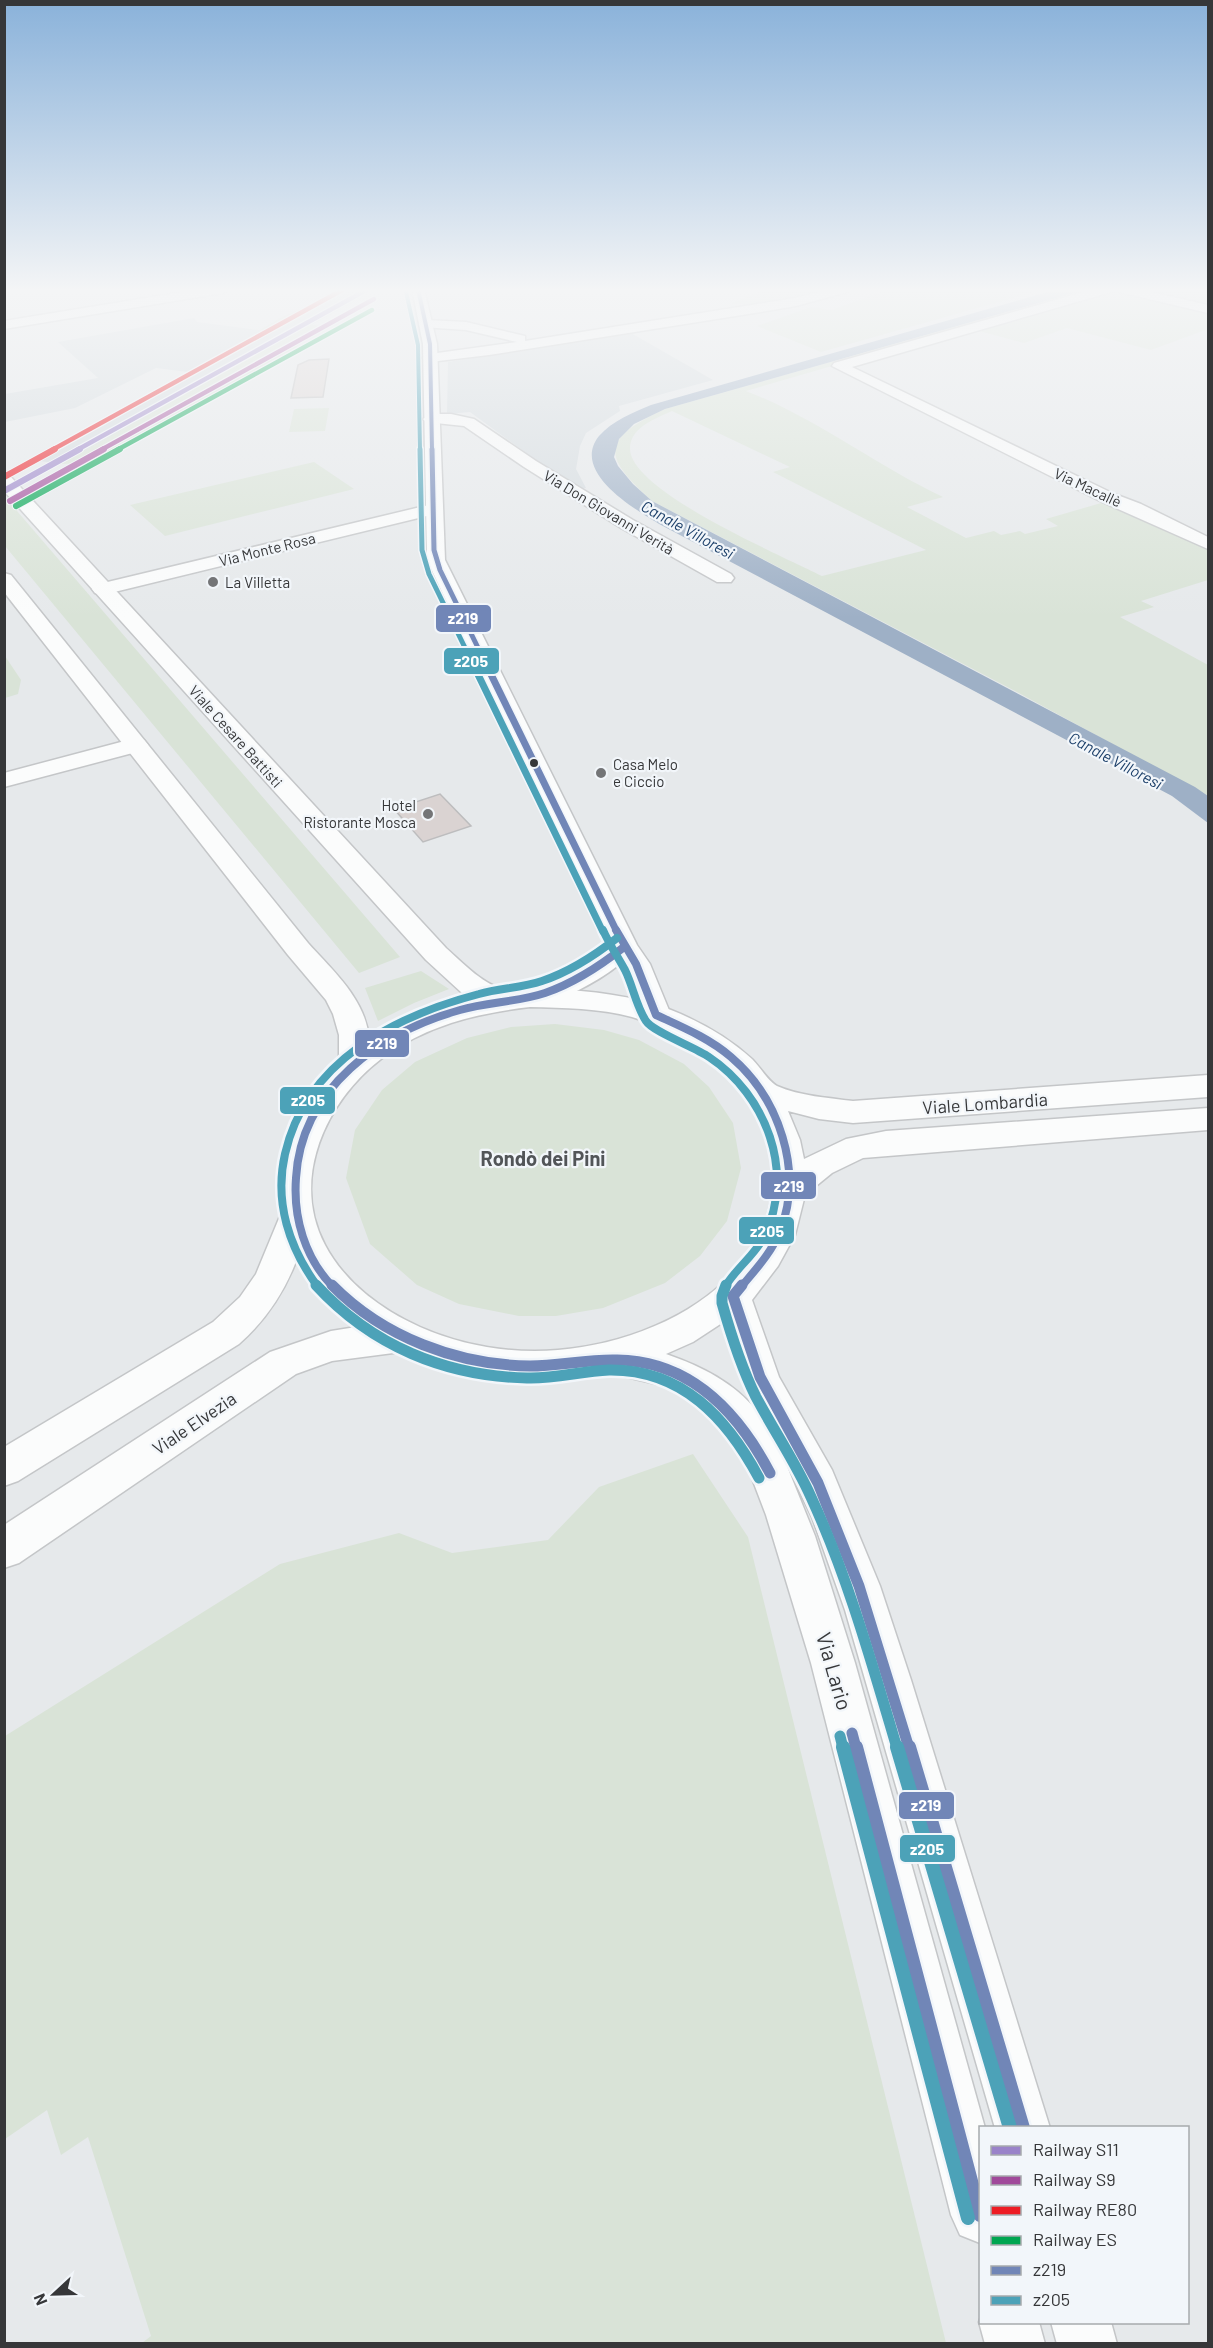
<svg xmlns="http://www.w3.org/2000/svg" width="1213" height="2348" font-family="Barlow,sans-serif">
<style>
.built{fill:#d4dbdf}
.green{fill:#d9e3d7;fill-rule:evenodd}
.water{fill:#9eb0c6}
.building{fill:#dad3d2;stroke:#bdbdbe;stroke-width:1.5}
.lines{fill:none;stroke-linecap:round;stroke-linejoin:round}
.minor-casing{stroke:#c4c6c8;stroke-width:3}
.tertiary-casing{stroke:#c4c6c8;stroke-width:3}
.secondary-casing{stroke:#c4c6c8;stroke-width:3}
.minor{fill:#fbfcfc;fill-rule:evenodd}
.tertiary{fill:#fbfcfc;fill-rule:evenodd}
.secondary{fill:#fbfcfc;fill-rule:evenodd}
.bus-1-far5-casing{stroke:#f2f6fa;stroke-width:6}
.bus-1-far4-casing{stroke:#f2f6fa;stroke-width:8}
.bus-1-far3-casing{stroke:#f2f6fa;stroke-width:10}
.bus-1-far2-casing{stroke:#f2f6fa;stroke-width:13}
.bus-1-far1-casing{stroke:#f2f6fa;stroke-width:16}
.bus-1-casing{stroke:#f2f6fa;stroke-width:19}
.bus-2-far5-casing{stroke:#f2f6fa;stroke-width:6}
.bus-2-far4-casing{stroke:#f2f6fa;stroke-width:8}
.bus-2-far3-casing{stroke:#f2f6fa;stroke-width:10}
.bus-2-far2-casing{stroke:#f2f6fa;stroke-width:13}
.bus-2-far1-casing{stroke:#f2f6fa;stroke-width:16}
.bus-2-casing{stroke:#f2f6fa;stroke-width:19}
.bus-1-far5{stroke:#7186b7;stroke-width:4}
.bus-1-far4{stroke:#7186b7;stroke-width:5}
.bus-1-far3{stroke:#7186b7;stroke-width:7}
.bus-1-far2{stroke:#7186b7;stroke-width:8}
.bus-1-far1{stroke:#7186b7;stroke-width:11}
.bus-1{stroke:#7186b7;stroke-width:14}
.bus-2-far5{stroke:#4ca2b8;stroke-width:4}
.bus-2-far4{stroke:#4ca2b8;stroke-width:5}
.bus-2-far3{stroke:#4ca2b8;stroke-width:7}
.bus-2-far2{stroke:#4ca2b8;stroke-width:8}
.bus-2-far1{stroke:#4ca2b8;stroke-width:11}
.bus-2{stroke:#4ca2b8;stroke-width:14}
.rail-1-far1-casing{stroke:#f2f6fa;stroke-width:7}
.rail-1-casing{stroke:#f2f6fa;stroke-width:8}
.rail-2-far1-casing{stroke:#f2f6fa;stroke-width:7}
.rail-2-casing{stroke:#f2f6fa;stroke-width:8}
.rail-3-far1-casing{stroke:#f2f6fa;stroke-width:7}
.rail-3-casing{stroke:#f2f6fa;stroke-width:8}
.rail-4-far1-casing{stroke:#f2f6fa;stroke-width:7}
.rail-4-casing{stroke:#f2f6fa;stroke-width:8}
.rail-1-far1{stroke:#9a83c9;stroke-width:4.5}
.rail-1{stroke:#9a83c9;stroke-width:6}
.rail-2-far1{stroke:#a0499a;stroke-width:4.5}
.rail-2{stroke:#a0499a;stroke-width:6}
.rail-3-far1{stroke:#ed1c24;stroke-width:4.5}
.rail-3{stroke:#ed1c24;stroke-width:6}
.rail-4-far1{stroke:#00a651;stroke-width:4.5}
.rail-4{stroke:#00a651;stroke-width:6}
.poi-dot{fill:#747577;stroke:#f2f6fa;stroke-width:2}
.bus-dot{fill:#363739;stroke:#f2f6fa;stroke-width:2}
.labels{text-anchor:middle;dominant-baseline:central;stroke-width:4.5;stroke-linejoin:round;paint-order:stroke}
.far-street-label{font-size:15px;fill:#363739;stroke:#f2f6fa}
.far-poi-label{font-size:15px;fill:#363739;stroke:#f2f6fa;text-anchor:start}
.far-water-label{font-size:16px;font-style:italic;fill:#1d406a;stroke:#f2f6fa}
.street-label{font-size:18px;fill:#363739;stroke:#f2f6fa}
.neighbourhood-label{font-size:20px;font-weight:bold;fill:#525558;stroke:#f2f6fa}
.near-street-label{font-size:21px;fill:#363739;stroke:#f2f6fa}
.line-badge{stroke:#f2f6fa;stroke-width:2}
.badge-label{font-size:16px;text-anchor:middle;font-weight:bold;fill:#fff}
</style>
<rect width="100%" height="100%" fill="#e6e9eb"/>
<path class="built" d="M 353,289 L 376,289 L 61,464 L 40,461 L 196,373 L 156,368 L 75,408 L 5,422 L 5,394 L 98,378 L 58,342 L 194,318 L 197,322 L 274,332 Z
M 631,333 L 713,380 L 619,406 L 620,411 L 586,433 L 580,446 L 576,469 L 586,488 L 577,490 L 470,412 L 447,414 L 448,362 Z"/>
<path class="green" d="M 347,289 L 353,289 L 274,332 L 260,330 L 282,317 Z
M 766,289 L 823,289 C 794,297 762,309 732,303 Z
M 889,289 L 1045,289 L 821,352 L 757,326 L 811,307 L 832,310 Z
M 1088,289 L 1098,289 L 746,391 C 816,418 875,465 943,497 L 907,507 L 966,538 L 994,531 L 1001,535 L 1020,531 L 1025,534 L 1058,526 L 1046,519 L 1108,501 L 1208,548 L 1208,580 L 1141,601 L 1154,607 L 1120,617 L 1208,665 L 1208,796 L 1017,692 L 652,501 C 601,455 601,439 665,409 ZM 672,411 L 790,467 L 773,472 L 926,550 L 822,576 C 785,557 631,492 630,449 C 630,427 655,419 672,411 Z
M 1134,289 L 1208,289 L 1208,303 C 1183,297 1158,295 1134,289 Z
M 1108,290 L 1119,290 L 1208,312 L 1208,329 L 1151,350 L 1067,328 L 1024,343 L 972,329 Z
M 310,324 L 324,327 C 315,336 304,339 295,348 L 91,463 L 61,464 Z
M 329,408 L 325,431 L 289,432 L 294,409 Z
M 314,462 L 354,489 L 165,536 L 130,505 Z
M 4,497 L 5,497 L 400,957 L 359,973 L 5,546 Z
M 5,656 L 21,680 L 18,694 L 5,698 Z
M 421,971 L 449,989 L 414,1003 L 378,1021 L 365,988 Z
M 555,1024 L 604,1030 L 639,1040 L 684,1064 L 709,1087 L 733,1123 L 741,1168 L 727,1221 L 700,1256 L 665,1283 L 603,1308 L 556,1316 L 519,1316 L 459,1304 L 417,1285 L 370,1244 L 346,1178 L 355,1130 L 382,1090 L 415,1062 L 467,1038 L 511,1027 Z
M 693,1454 L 748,1537 L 946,2343 L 142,2343 L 151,2336 L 88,2137 L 61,2155 L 47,2110 L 5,2139 L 5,1736 L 280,1564 L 399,1533 L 452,1553 L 548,1540 L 599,1487 Z"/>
<path class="water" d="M 1058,289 L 1088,289 L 665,409 L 634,424 L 619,439 L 614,457 L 618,466 L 633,484 L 652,501 L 1195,787 L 1208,796 L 1208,823 L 1172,796 L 661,525 C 636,510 570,472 599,436 C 612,421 634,412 651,405 Z"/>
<path class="building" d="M 329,359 L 323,397 L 291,398 L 298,365 L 309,360 Z
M 440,794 L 471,826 L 423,842 L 394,809 Z"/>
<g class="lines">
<g class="minor-casing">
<path id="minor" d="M 201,289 L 229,289 L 223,293 L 4,329 L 4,321 Z
M 830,289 L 849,289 L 847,292 L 796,306 L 761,312 L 489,355 L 430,362 L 423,358 L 430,354 L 517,342 L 466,330 L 422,327 L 420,324 L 422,321 L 427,320 L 466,322 L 525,336 L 525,341 L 795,298 Z
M 1094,289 L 1113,289 L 1111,292 L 852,367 L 1112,493 L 1141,504 L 1208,537 L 1208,549 L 1100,501 L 832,366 L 834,363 Z
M 1117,289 L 1138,289 L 1208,305 L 1208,313 L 1119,292 Z
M 431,414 L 451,414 L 474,419 L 536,461 L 633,520 L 731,574 L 734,578 L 731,582 L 717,582 L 621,528 L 524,467 L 464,426 L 426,422 L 423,419 Z
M 433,504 L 439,505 L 442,509 L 439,513 L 102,595 L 95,593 L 92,589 L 95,585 Z
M 136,738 L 144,740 L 148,745 L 144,750 L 4,787 L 4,773 Z"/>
</g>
<g class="tertiary-casing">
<path id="tertiary" d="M 412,289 L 424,289 L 437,344 L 445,560 L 637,945 L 650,964 L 671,1015 L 666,1022 L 656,1025 L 646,1022 L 621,963 C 601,980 546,1012 520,1005 L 516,998 L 520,991 L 574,970 L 609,945 L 427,560 L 423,344 Z"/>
</g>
<g class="secondary-casing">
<path id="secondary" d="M 4,475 L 10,476 L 446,948 C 464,964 484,986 509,991 C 520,992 538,989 550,989 C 591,991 632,995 671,1010 C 701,1022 729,1038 752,1059 C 760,1067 768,1081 777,1086 C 800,1096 829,1098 853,1101 L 1208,1075 L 1208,1097 L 853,1123 L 819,1119 L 788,1111 L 800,1140 L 804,1159 L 846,1139 L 886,1131 L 1208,1108 L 1208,1130 L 863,1158 L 832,1173 L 805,1195 L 795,1235 L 778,1266 L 752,1300 L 779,1377 L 832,1470 L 880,1586 L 911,1680 L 1050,2128 L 995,2128 L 845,1610 L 812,1517 L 782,1454 L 815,1536 L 855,1663 L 985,2128 L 980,2128 L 980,2243 L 960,2235 L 951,2215 L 811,1663 L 766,1515 L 745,1460 L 731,1436 L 712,1415 L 683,1394 L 661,1385 L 609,1373 L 557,1382 L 506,1381 L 455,1371 L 401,1352 L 332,1361 L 296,1374 L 19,1563 L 4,1568 L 4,1525 L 270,1352 L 331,1331 L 356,1327 C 331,1310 312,1286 297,1259 C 284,1293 266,1320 239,1344 L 18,1481 L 4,1486 L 4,1447 L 213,1322 L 240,1297 L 256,1274 L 280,1216 L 278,1185 L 288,1139 L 309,1097 L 339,1062 L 339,1035 L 333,1014 L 326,1000 L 288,955 L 4,592 L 4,573 L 11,575 L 308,943 C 332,970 366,999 369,1039 C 401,1018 436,1006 473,997 L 462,993 L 426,960 L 4,491 ZM 530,1007 C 564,1008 599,1008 632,1017 C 673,1029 730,1061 752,1098 C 777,1142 781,1202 754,1245 C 715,1310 631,1344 558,1350 C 512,1354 463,1346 420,1327 C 382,1310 345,1283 325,1245 C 290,1179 326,1101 381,1059 C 424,1026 477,1013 530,1007 ZM 722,1323 L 736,1364 L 758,1412 C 733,1382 703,1367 666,1354 L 693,1342 Z
M 980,2319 L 980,2322 L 1039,2322 L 1045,2344 L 985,2344 L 979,2322 Z
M 1051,2322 L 1111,2322 L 1117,2344 L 1057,2344 Z"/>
</g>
<use href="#minor" class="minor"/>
<use href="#tertiary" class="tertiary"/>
<use href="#secondary" class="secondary"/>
<g class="bus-1-far5-casing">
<path id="bus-1-far5" d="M 418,289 L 430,344 L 432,450"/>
</g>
<g class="bus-1-far4-casing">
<path id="bus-1-far4" d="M 432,449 L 434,550 L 440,570 L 484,660"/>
</g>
<g class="bus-1-far3-casing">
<path id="bus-1-far3" d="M 483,658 L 617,932"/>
</g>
<g class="bus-1-far2-casing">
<path id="bus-1-far2" d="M 616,930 L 636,964 L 656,1015 C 682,1027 709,1038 731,1057 C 779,1098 804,1171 780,1231 C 772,1252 756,1269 741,1287
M 333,1287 C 305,1258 293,1218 296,1178 C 301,1088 381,1032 460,1010 C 488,1002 518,1002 545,993 C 574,983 600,966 624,947"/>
</g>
<g class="bus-1-far1-casing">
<path id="bus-1-far1" d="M 332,1285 C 383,1337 457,1365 530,1366 C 559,1366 588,1359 617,1360 C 690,1361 738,1412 770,1473
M 742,1285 L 733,1296 L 760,1377 L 818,1483 L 859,1586 L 909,1748
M 852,1733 L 856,1748"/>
</g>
<g class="bus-1-casing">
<path id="bus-1" d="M 856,1747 L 980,2215
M 909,1747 L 1023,2128"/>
</g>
<g class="bus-2-far5-casing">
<path id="bus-2-far5" d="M 406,292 L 418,345 L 420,450"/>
</g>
<g class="bus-2-far4-casing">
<path id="bus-2-far4" d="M 420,449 L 422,550 L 429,574 L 471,660"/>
</g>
<g class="bus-2-far3-casing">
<path id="bus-2-far3" d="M 470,658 L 603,932"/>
</g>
<g class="bus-2-far2-casing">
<path id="bus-2-far2" d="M 603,930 C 609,944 618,957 625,970 C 633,986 636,1006 646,1021 C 653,1032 695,1047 709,1057 C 766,1095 796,1172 764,1237 C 754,1256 736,1268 725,1287
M 318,1287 C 289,1248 274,1202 285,1154 C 306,1061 395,1016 479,994 C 500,988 522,988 542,981 C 569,972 594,956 617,938"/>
</g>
<g class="bus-2-far1-casing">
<path id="bus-2-far1" d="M 316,1285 C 372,1346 445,1376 527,1378 C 555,1379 581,1371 609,1370 C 682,1369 727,1418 759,1478
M 726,1285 L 722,1296 L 722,1303 C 731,1335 741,1367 756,1397 C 774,1431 796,1463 811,1497 C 848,1577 872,1664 897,1748
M 840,1736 L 843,1748"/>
</g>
<g class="bus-2-casing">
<path id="bus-2" d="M 843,1747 L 968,2218
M 897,1747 L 1010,2128"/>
</g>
<use href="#bus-1-far5" class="bus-1-far5"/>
<use href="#bus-1-far4" class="bus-1-far4"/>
<use href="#bus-1-far3" class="bus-1-far3"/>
<use href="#bus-1-far2" class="bus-1-far2"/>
<use href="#bus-1-far1" class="bus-1-far1"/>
<use href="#bus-1" class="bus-1"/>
<use href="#bus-2-far5" class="bus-2-far5"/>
<use href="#bus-2-far4" class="bus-2-far4"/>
<use href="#bus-2-far3" class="bus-2-far3"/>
<use href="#bus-2-far2" class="bus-2-far2"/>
<use href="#bus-2-far1" class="bus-2-far1"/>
<use href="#bus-2" class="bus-2"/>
<g class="rail-1-far1-casing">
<path id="rail-1-far1" d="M 77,450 L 368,289"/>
</g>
<g class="rail-1-casing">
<path id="rail-1" d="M 4,491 L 80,449"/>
</g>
<g class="rail-2-far1-casing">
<path id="rail-2-far1" d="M 101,450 L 374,299"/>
</g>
<g class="rail-2-casing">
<path id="rail-2" d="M 10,501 L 104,449"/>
</g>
<g class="rail-3-far1-casing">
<path id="rail-3-far1" d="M 52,450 L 344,289"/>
</g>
<g class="rail-3-casing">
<path id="rail-3" d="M 4,477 L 55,449"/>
</g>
<g class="rail-4-far1-casing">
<path id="rail-4-far1" d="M 117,450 L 372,310"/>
</g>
<g class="rail-4-casing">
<path id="rail-4" d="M 16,506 L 120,449"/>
</g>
<use href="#rail-1-far1" class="rail-1-far1"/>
<use href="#rail-1" class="rail-1"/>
<use href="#rail-2-far1" class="rail-2-far1"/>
<use href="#rail-2" class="rail-2"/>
<use href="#rail-3-far1" class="rail-3-far1"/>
<use href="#rail-3" class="rail-3"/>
<use href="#rail-4-far1" class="rail-4-far1"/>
<use href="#rail-4" class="rail-4"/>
</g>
<linearGradient id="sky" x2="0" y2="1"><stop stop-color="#8ab2da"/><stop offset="0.47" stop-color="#f4f5f6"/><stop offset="1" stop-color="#f4f5f6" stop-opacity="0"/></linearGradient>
<rect width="1213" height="618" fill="url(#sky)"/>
<g class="poi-dot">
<circle cx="213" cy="582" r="6"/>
<circle cx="601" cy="773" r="6"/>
<circle cx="428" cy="814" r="6"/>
</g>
<circle class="bus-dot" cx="534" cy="763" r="5"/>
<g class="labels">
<g class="far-street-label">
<text transform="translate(1088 487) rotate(25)">Via Macallè</text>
<text transform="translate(609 512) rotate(31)">Via Don Giovanni Verità</text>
<text transform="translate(267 549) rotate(-14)">Via Monte Rosa</text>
<text transform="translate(236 736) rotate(48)">Viale Cesare Battisti</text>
</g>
<g class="far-poi-label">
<text x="225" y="582">La Villetta</text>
<text x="613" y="764">Casa Melo<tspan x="613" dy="17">e Ciccio</tspan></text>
<text x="416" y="805" text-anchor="end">Hotel<tspan x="416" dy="17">Ristorante Mosca</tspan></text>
</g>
<g class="far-water-label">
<text transform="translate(688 529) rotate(29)">Canale Villoresi</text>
<text transform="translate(1116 760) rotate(28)">Canale Villoresi</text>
</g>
<g class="street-label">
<text transform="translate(985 1103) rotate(-4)">Viale Lombardia</text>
<text transform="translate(194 1423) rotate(-34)">Viale Elvezia</text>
</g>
<g class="neighbourhood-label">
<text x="543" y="1158">Rondò dei Pini</text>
</g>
<g class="near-street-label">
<text transform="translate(835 1671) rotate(74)">Via Lario</text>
</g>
</g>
<g class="line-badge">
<rect x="435" y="604" width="57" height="29" rx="6" fill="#7186b7"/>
<rect x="443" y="647" width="57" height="28" rx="6" fill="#4ca2b8"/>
<rect x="354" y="1029" width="56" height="29" rx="6" fill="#7186b7"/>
<rect x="279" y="1086" width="57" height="29" rx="6" fill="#4ca2b8"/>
<rect x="760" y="1171" width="57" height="29" rx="6" fill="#7186b7"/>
<rect x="738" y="1216" width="57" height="29" rx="6" fill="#4ca2b8"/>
<rect x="898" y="1791" width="57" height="29" rx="6" fill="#7186b7"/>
<rect x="899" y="1834" width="57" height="29" rx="6" fill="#4ca2b8"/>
</g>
<g class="badge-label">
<text x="463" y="624">z219</text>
<text x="471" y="667">z205</text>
<text x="382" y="1049">z219</text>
<text x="308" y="1106">z205</text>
<text x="789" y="1192">z219</text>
<text x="767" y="1237">z205</text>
<text x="926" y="1811">z219</text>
<text x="927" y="1855">z205</text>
</g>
<rect width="1213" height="2348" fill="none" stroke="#363739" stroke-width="12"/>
<rect x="979" y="2126" width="210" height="198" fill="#f2f6fa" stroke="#a7aaad" stroke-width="1.5"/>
<rect x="991" y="2146" width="30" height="9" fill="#9a83c9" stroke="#a7aaad" stroke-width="1.5"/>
<text x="1033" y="2156" font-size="18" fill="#363739">Railway S11</text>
<rect x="991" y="2176" width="30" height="9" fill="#a0499a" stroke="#a7aaad" stroke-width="1.5"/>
<text x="1033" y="2186" font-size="18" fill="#363739">Railway S9</text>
<rect x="991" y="2206" width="30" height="9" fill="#ed1c24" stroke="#a7aaad" stroke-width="1.5"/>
<text x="1033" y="2216" font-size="18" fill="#363739">Railway RE80</text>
<rect x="991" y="2236" width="30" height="9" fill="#00a651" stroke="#a7aaad" stroke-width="1.5"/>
<text x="1033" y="2246" font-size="18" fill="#363739">Railway ES</text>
<rect x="991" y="2266" width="30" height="9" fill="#7186b7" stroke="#a7aaad" stroke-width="1.5"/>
<text x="1033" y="2276" font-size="18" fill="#363739">z219</text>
<rect x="991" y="2296" width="30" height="9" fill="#4ca2b8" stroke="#a7aaad" stroke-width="1.5"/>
<text x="1033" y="2306" font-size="18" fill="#363739">z205</text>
<g transform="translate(54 2294) rotate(248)" stroke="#f2f6fa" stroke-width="4.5" paint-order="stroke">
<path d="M0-4.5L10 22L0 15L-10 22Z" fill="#363739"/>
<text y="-9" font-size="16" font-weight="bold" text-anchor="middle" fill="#363739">N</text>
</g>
</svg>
